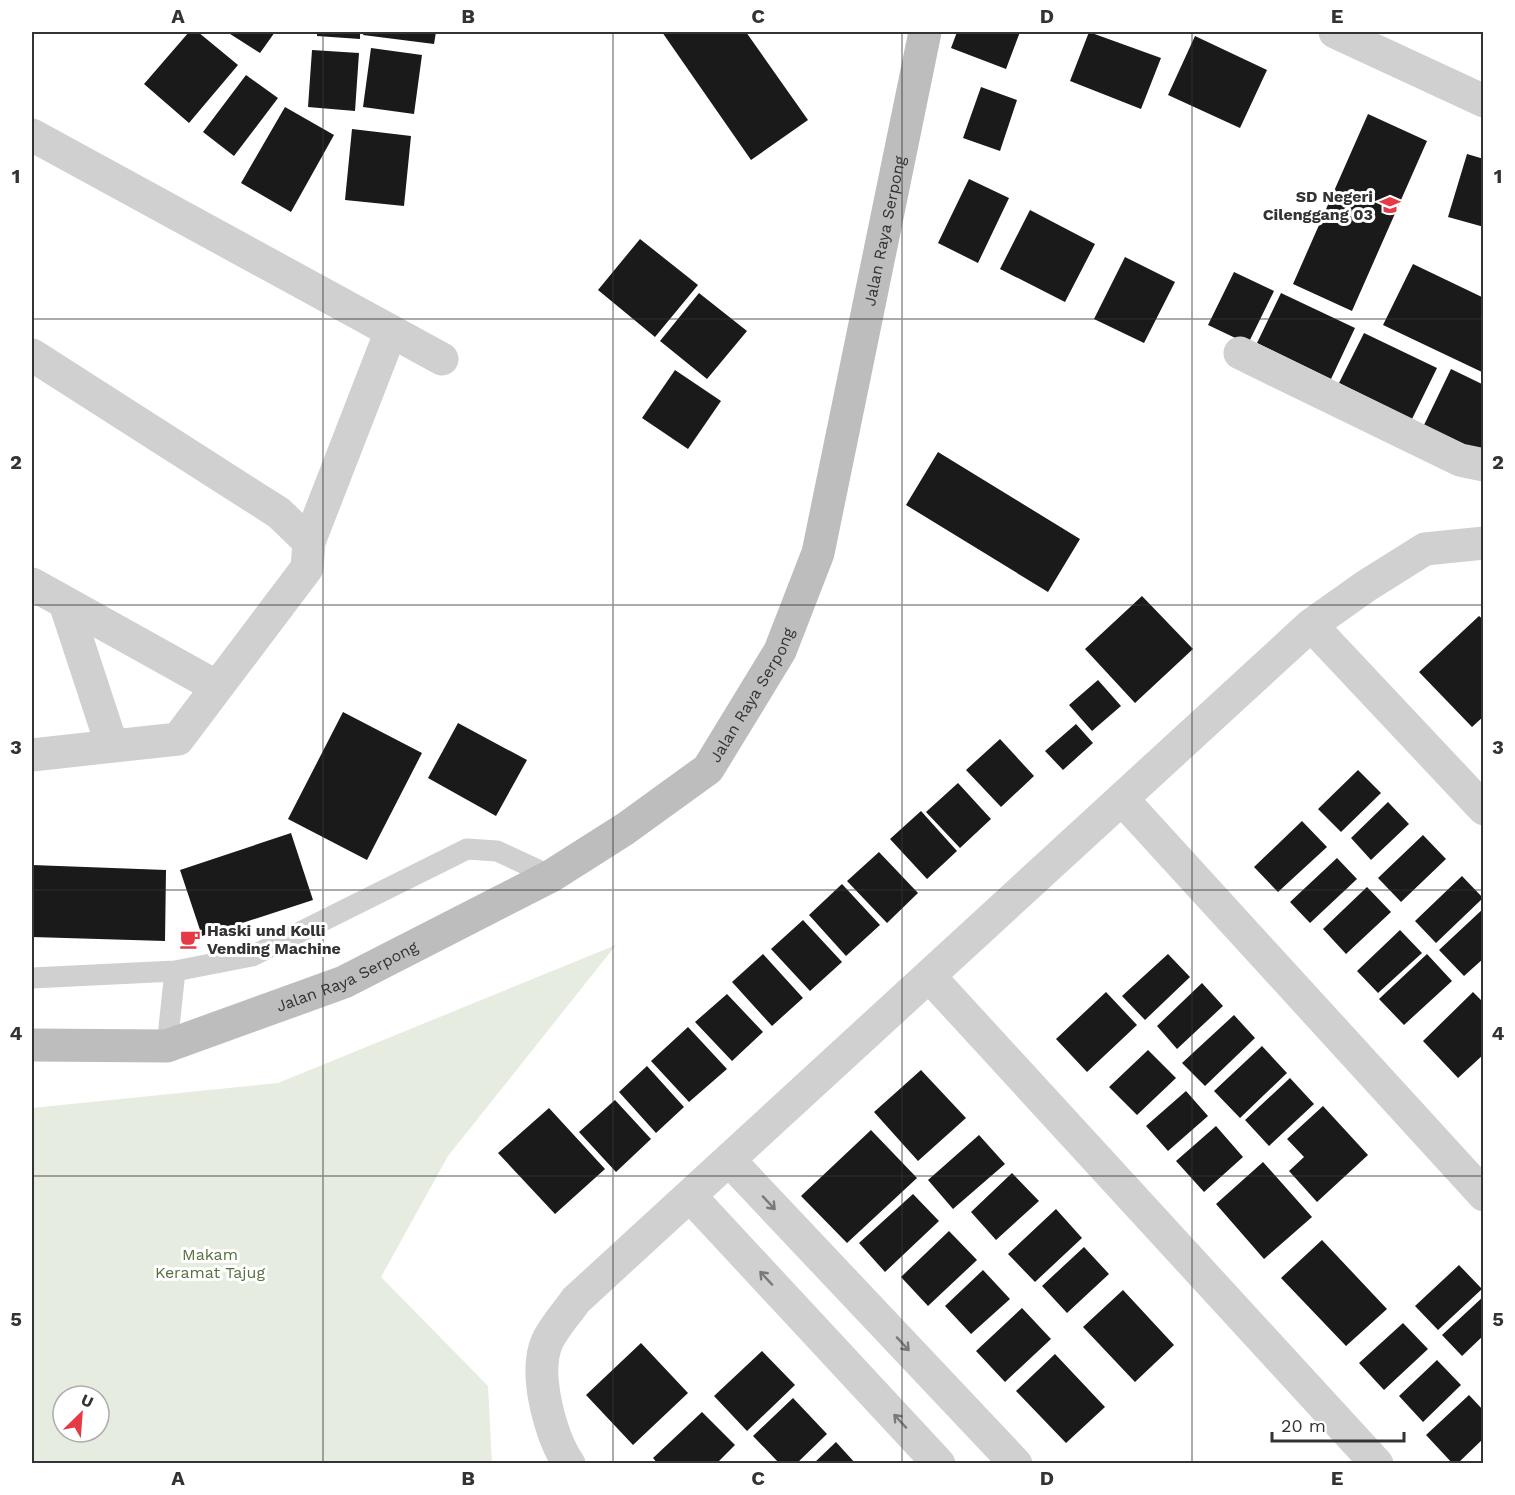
<svg xmlns="http://www.w3.org/2000/svg" width="1515" height="1495" font-family="'Work Sans',sans-serif">
<style>
.green{fill:#e6ecdf;fill-rule:evenodd}
.building{fill:#1a1a1a}
.lines{fill:none;stroke-linecap:round;stroke-linejoin:round}
.service{stroke:#d0d0d0;stroke-width:21}
.minor{stroke:#d0d0d0;stroke-width:33}
.tertiary{stroke:#d0d0d0;stroke-width:33}
.secondary{stroke:#bdbdbd;stroke-width:33}
.oneway{stroke:#7a7a7a}
.grid{fill:none;stroke:#333;stroke-width:1.5;stroke-opacity:0.55}
.labels{text-anchor:middle;dominant-baseline:central;stroke-width:6;stroke-linejoin:round;paint-order:stroke}
.poi-label{font-size:16px;font-weight:bold;fill:#333;stroke:#fff;text-anchor:end}
.street-label{font-size:16px;fill:#333;stroke:#fff}
.park-label{font-size:16px;fill:#56703f;stroke:#fff}
.neatline{fill:none;stroke:#333;stroke-width:2}
.grid-label{font-size:20px;text-anchor:middle;font-weight:bold;fill:#333}
</style>
<rect width="100%" height="100%" fill="#fff"/>
<path class="green" d="M 616,945 L 448,1156 L 381,1277 L 488,1386 L 492,1463 L 32,1463 L 32,1108 L 278,1083 ZM 63,1396 L 99,1396 L 99,1432 L 63,1432 Z"/>
<path class="building" d="M 189,32 L 198,32 L 238,65 L 189,123 L 144,84 Z
M 227,32 L 275,32 L 260,53 Z
M 317,32 L 360,32 L 360,39 L 317,36 Z
M 364,32 L 436,32 L 434,44 L 363,35 Z
M 662,32 L 746,32 L 808,120 L 751,160 Z
M 957,32 L 1020,32 L 1006,69 L 951,48 Z
M 1089,32 L 1161,58 L 1141,109 L 1070,81 Z
M 1195,36 L 1267,70 L 1240,128 L 1168,95 Z
M 371,48 L 422,55 L 414,114 L 363,107 Z
M 312,50 L 359,53 L 355,111 L 308,107 Z
M 246,75 L 278,98 L 234,156 L 203,132 Z
M 981,87 L 1017,100 L 1000,151 L 963,138 Z
M 285,107 L 334,135 L 291,212 L 241,183 Z
M 1368,114 L 1427,141 L 1352,311 L 1293,284 Z
M 352,129 L 411,136 L 404,206 L 345,200 Z
M 1467,154 L 1484,159 L 1484,227 L 1448,217 Z
M 969,179 L 1009,198 L 978,263 L 938,243 Z
M 1030,210 L 1095,244 L 1065,302 L 1000,269 Z
M 640,239 L 698,285 L 655,337 L 598,290 Z
M 1125,257 L 1175,282 L 1144,343 L 1094,319 Z
M 1413,264 L 1484,298 L 1484,373 L 1383,325 Z
M 1234,272 L 1274,291 L 1248,344 L 1208,325 Z
M 699,293 L 747,331 L 707,379 L 660,341 Z
M 1281,293 L 1355,328 L 1331,379 L 1257,343 Z
M 1364,333 L 1437,368 L 1412,419 L 1339,383 Z
M 1451,369 L 1484,385 L 1484,454 L 1424,425 Z
M 675,370 L 721,401 L 688,449 L 642,418 Z
M 938,452 L 1080,539 L 1048,592 L 906,505 Z
M 1142,596 L 1193,649 L 1135,703 L 1085,649 Z
M 1479,616 L 1484,620 L 1484,716 L 1472,727 L 1419,672 Z
M 1098,680 L 1121,706 L 1092,731 L 1069,705 Z
M 343,712 L 422,753 L 367,860 L 288,819 Z
M 458,723 L 527,760 L 496,816 L 428,778 Z
M 1076,724 L 1093,743 L 1063,770 L 1045,751 Z
M 1000,739 L 1034,776 L 1001,807 L 966,770 Z
M 1358,770 L 1381,793 L 1341,832 L 1318,809 Z
M 958,783 L 991,819 L 960,848 L 926,812 Z
M 1388,802 L 1409,824 L 1371,860 L 1351,838 Z
M 921,811 L 957,851 L 927,879 L 890,839 Z
M 1302,821 L 1327,847 L 1278,892 L 1254,867 Z
M 291,833 L 313,900 L 202,936 L 180,870 Z
M 1423,835 L 1446,859 L 1401,902 L 1378,878 Z
M 879,852 L 918,893 L 887,923 L 847,881 Z
M 1337,858 L 1357,879 L 1310,923 L 1290,902 Z
M 32,865 L 166,870 L 165,941 L 32,937 Z
M 1462,876 L 1483,898 L 1436,943 L 1415,921 Z
M 842,884 L 880,925 L 846,956 L 809,915 Z
M 1367,887 L 1391,912 L 1346,954 L 1323,929 Z
M 1484,908 L 1484,958 L 1464,976 L 1439,950 Z
M 803,920 L 842,962 L 810,991 L 771,949 Z
M 1400,930 L 1422,953 L 1378,993 L 1357,971 Z
M 763,954 L 803,998 L 772,1026 L 732,982 Z
M 1168,954 L 1190,977 L 1145,1020 L 1122,996 Z
M 1427,954 L 1452,981 L 1404,1025 L 1379,999 Z
M 1202,983 L 1223,1006 L 1177,1049 L 1157,1026 Z
M 1106,992 L 1137,1025 L 1087,1072 L 1056,1039 Z
M 1473,992 L 1484,1003 L 1484,1054 L 1458,1078 L 1423,1041 Z
M 727,994 L 763,1032 L 732,1061 L 695,1022 Z
M 1234,1015 L 1255,1038 L 1205,1086 L 1182,1063 Z
M 688,1027 L 727,1069 L 689,1102 L 651,1061 Z
M 1262,1046 L 1287,1073 L 1240,1118 L 1214,1091 Z
M 1148,1050 L 1176,1078 L 1137,1115 L 1109,1087 Z
M 647,1066 L 684,1107 L 656,1133 L 619,1092 Z
M 921,1070 L 966,1118 L 918,1161 L 874,1112 Z
M 1290,1078 L 1314,1104 L 1269,1146 L 1245,1120 Z
M 1186,1091 L 1208,1116 L 1168,1151 L 1146,1126 Z
M 615,1100 L 651,1139 L 616,1172 L 579,1132 Z
M 1323,1106 L 1368,1155 L 1317,1202 L 1289,1171 L 1304,1157 L 1287,1139 Z
M 549,1108 L 605,1169 L 555,1214 L 498,1153 Z
M 1216,1126 L 1243,1157 L 1204,1192 L 1176,1161 Z
M 871,1130 L 917,1178 L 847,1243 L 801,1196 Z
M 979,1135 L 1005,1164 L 953,1209 L 928,1180 Z
M 1263,1162 L 1312,1217 L 1264,1259 L 1216,1204 Z
M 1012,1173 L 1039,1201 L 996,1240 L 971,1212 Z
M 913,1194 L 939,1221 L 885,1272 L 859,1243 Z
M 1056,1209 L 1082,1238 L 1035,1282 L 1008,1254 Z
M 949,1231 L 977,1260 L 928,1306 L 901,1277 Z
M 1322,1240 L 1387,1309 L 1346,1346 L 1281,1278 Z
M 1084,1247 L 1109,1274 L 1067,1313 L 1042,1286 Z
M 1459,1265 L 1482,1289 L 1438,1330 L 1415,1306 Z
M 983,1270 L 1010,1299 L 971,1334 L 945,1306 Z
M 1123,1290 L 1174,1345 L 1135,1382 L 1083,1327 Z
M 1484,1296 L 1484,1335 L 1462,1356 L 1442,1335 Z
M 1022,1308 L 1051,1339 L 1005,1382 L 976,1351 Z
M 1403,1323 L 1428,1349 L 1384,1390 L 1359,1363 Z
M 641,1343 L 688,1393 L 633,1445 L 586,1395 Z
M 762,1351 L 795,1385 L 747,1431 L 714,1396 Z
M 1055,1354 L 1105,1407 L 1066,1443 L 1016,1391 Z
M 1437,1360 L 1461,1385 L 1423,1422 L 1399,1396 Z
M 1469,1395 L 1484,1411 L 1484,1438 L 1457,1464 L 1453,1464 L 1426,1435 Z
M 793,1398 L 827,1434 L 796,1464 L 780,1464 L 753,1436 Z
M 702,1412 L 735,1445 L 716,1464 L 658,1464 L 653,1458 Z
M 836,1442 L 856,1464 L 813,1464 Z"/>
<g class="lines">
<path class="service" d="M 32,978 L 175,971
M 167,1046 L 175,971 L 252,956 L 467,849 L 497,851 L 551,876"/>
<path class="minor" d="M 32,135 L 442,359
M 1240,353 L 1460,460 L 1484,465
M 32,355 L 279,513 L 309,542 L 307,568 L 178,739 L 32,755
M 309,542 L 391,331
M 32,584 L 217,687
M 65,603 L 112,746
M 1311,625 L 1484,809
M 1122,799 L 1484,1195
M 929,976 L 1377,1464
M 729,1160 L 1016,1464
M 690,1196 L 939,1464
M 569,1464 C 551,1437 533,1374 547,1342 C 553,1328 567,1313 576,1300 L 1311,625 L 1366,586 L 1425,549 L 1484,543"/>
<path class="tertiary" d="M 1335,32 L 1484,101"/>
<path class="secondary" id="s1" d="M 32,1045 L 167,1046 L 344,982 L 551,876 L 625,829 L 708,769 L 780,651 L 818,553 L 925,32"/>
</g>
<defs><path id="oneway-shaft" d="M-6 0H5M1.5-3L5.5 0L1.5 3" fill="none" stroke-width="1.6" stroke-linecap="round" stroke-linejoin="round" transform="scale(1.5)"/></defs>
<g class="oneway">
<use href="#oneway-shaft" transform="translate(769 1203) rotate(47)"/>
<use href="#oneway-shaft" transform="translate(766 1278) rotate(-133)"/>
<use href="#oneway-shaft" transform="translate(903 1344) rotate(47)"/>
<use href="#oneway-shaft" transform="translate(900 1421) rotate(-133)"/>
</g>
<path class="grid" d="M 323,32 L 323,1464M 613,32 L 613,1464M 902,32 L 902,1464M 1192,32 L 1192,1464M 32,319 L 1484,319M 32,605 L 1484,605M 32,890 L 1484,890M 32,1176 L 1484,1176"/>
<defs>
<g id="school-bare" transform="scale(1.62)"><path d="M0-5L7-2L0 1L-7-2ZM-4 1L0 2.5L4 1V4Q0 6-4 4Z" fill="#e63946" stroke="#fff" stroke-width="2.5" paint-order="stroke"/></g>
<g id="cafe-bare" transform="scale(1.62)"><path d="M-5.5-4.5H6V0H3Q3 3.5 0 3.5H-2.5Q-5.5 3.5-5.5 0ZM3-3.2v2h1.7v-2ZM-6 4.5H4V6H-6Z" fill="#e63946" stroke="#fff" stroke-width="2.5" paint-order="stroke"/></g>
</defs>
<g fill-rule="evenodd">
<use href="#school-bare" x="1390" y="205"/>
<use href="#cafe-bare" x="190" y="939"/>
</g>
<g class="labels">
<g class="poi-label">
<text x="1373" y="196">SD Negeri<tspan x="1373" dy="18">Cilenggang 03</tspan></text>
<text x="207" y="930" text-anchor="start">Haski und Kolli<tspan x="207" dy="18">Vending Machine</tspan></text>
</g>
<g class="street-label">
<text stroke="none"><textPath href="#s1" startOffset="1318">Jalan Raya Serpong</textPath></text>
<text stroke="none"><textPath href="#s1" startOffset="832">Jalan Raya Serpong</textPath></text>
<text stroke="none"><textPath href="#s1" startOffset="328">Jalan Raya Serpong</textPath></text>
</g>
<g class="park-label">
<text x="210" y="1254">Makam<tspan x="210" dy="18">Keramat Tajug</tspan></text>
</g>
</g>
<rect width="1515" height="1495" fill="none" stroke="#ffffff" stroke-width="66"/>
<g transform="translate(81 1414) rotate(25)"><circle r="28" fill="#ffffff" stroke="#adadad" stroke-width="1.5"/>
<path d="M0-4.5L10 22L0 15L-10 22Z" fill="#e63946"/>
<text y="-9" font-size="16" font-weight="bold" text-anchor="middle" fill="#333333">U</text>
</g>
<path d="M1272 1432v9h132v-9" fill="none" stroke="#333333" stroke-width="3"/>
<text x="1281" y="1432" font-size="18" fill="#333333" stroke="#ffffff" stroke-width="4.5" paint-order="stroke">20 m</text>
<rect x="33" y="33" width="1449" height="1429" class="neatline"/>
<g class="grid-label">
<text x="178" y="23">A</text>
<text x="468" y="23">B</text>
<text x="758" y="23">C</text>
<text x="1047" y="23">D</text>
<text x="1337" y="23">E</text>
<text x="16" y="183">1</text>
<text x="1498" y="183">1</text>
<text x="16" y="469">2</text>
<text x="1498" y="469">2</text>
<text x="16" y="754">3</text>
<text x="1498" y="754">3</text>
<text x="16" y="1040">4</text>
<text x="1498" y="1040">4</text>
<text x="16" y="1326">5</text>
<text x="1498" y="1326">5</text>
<text x="178" y="1485">A</text>
<text x="468" y="1485">B</text>
<text x="758" y="1485">C</text>
<text x="1047" y="1485">D</text>
<text x="1337" y="1485">E</text>
</g>
</svg>
